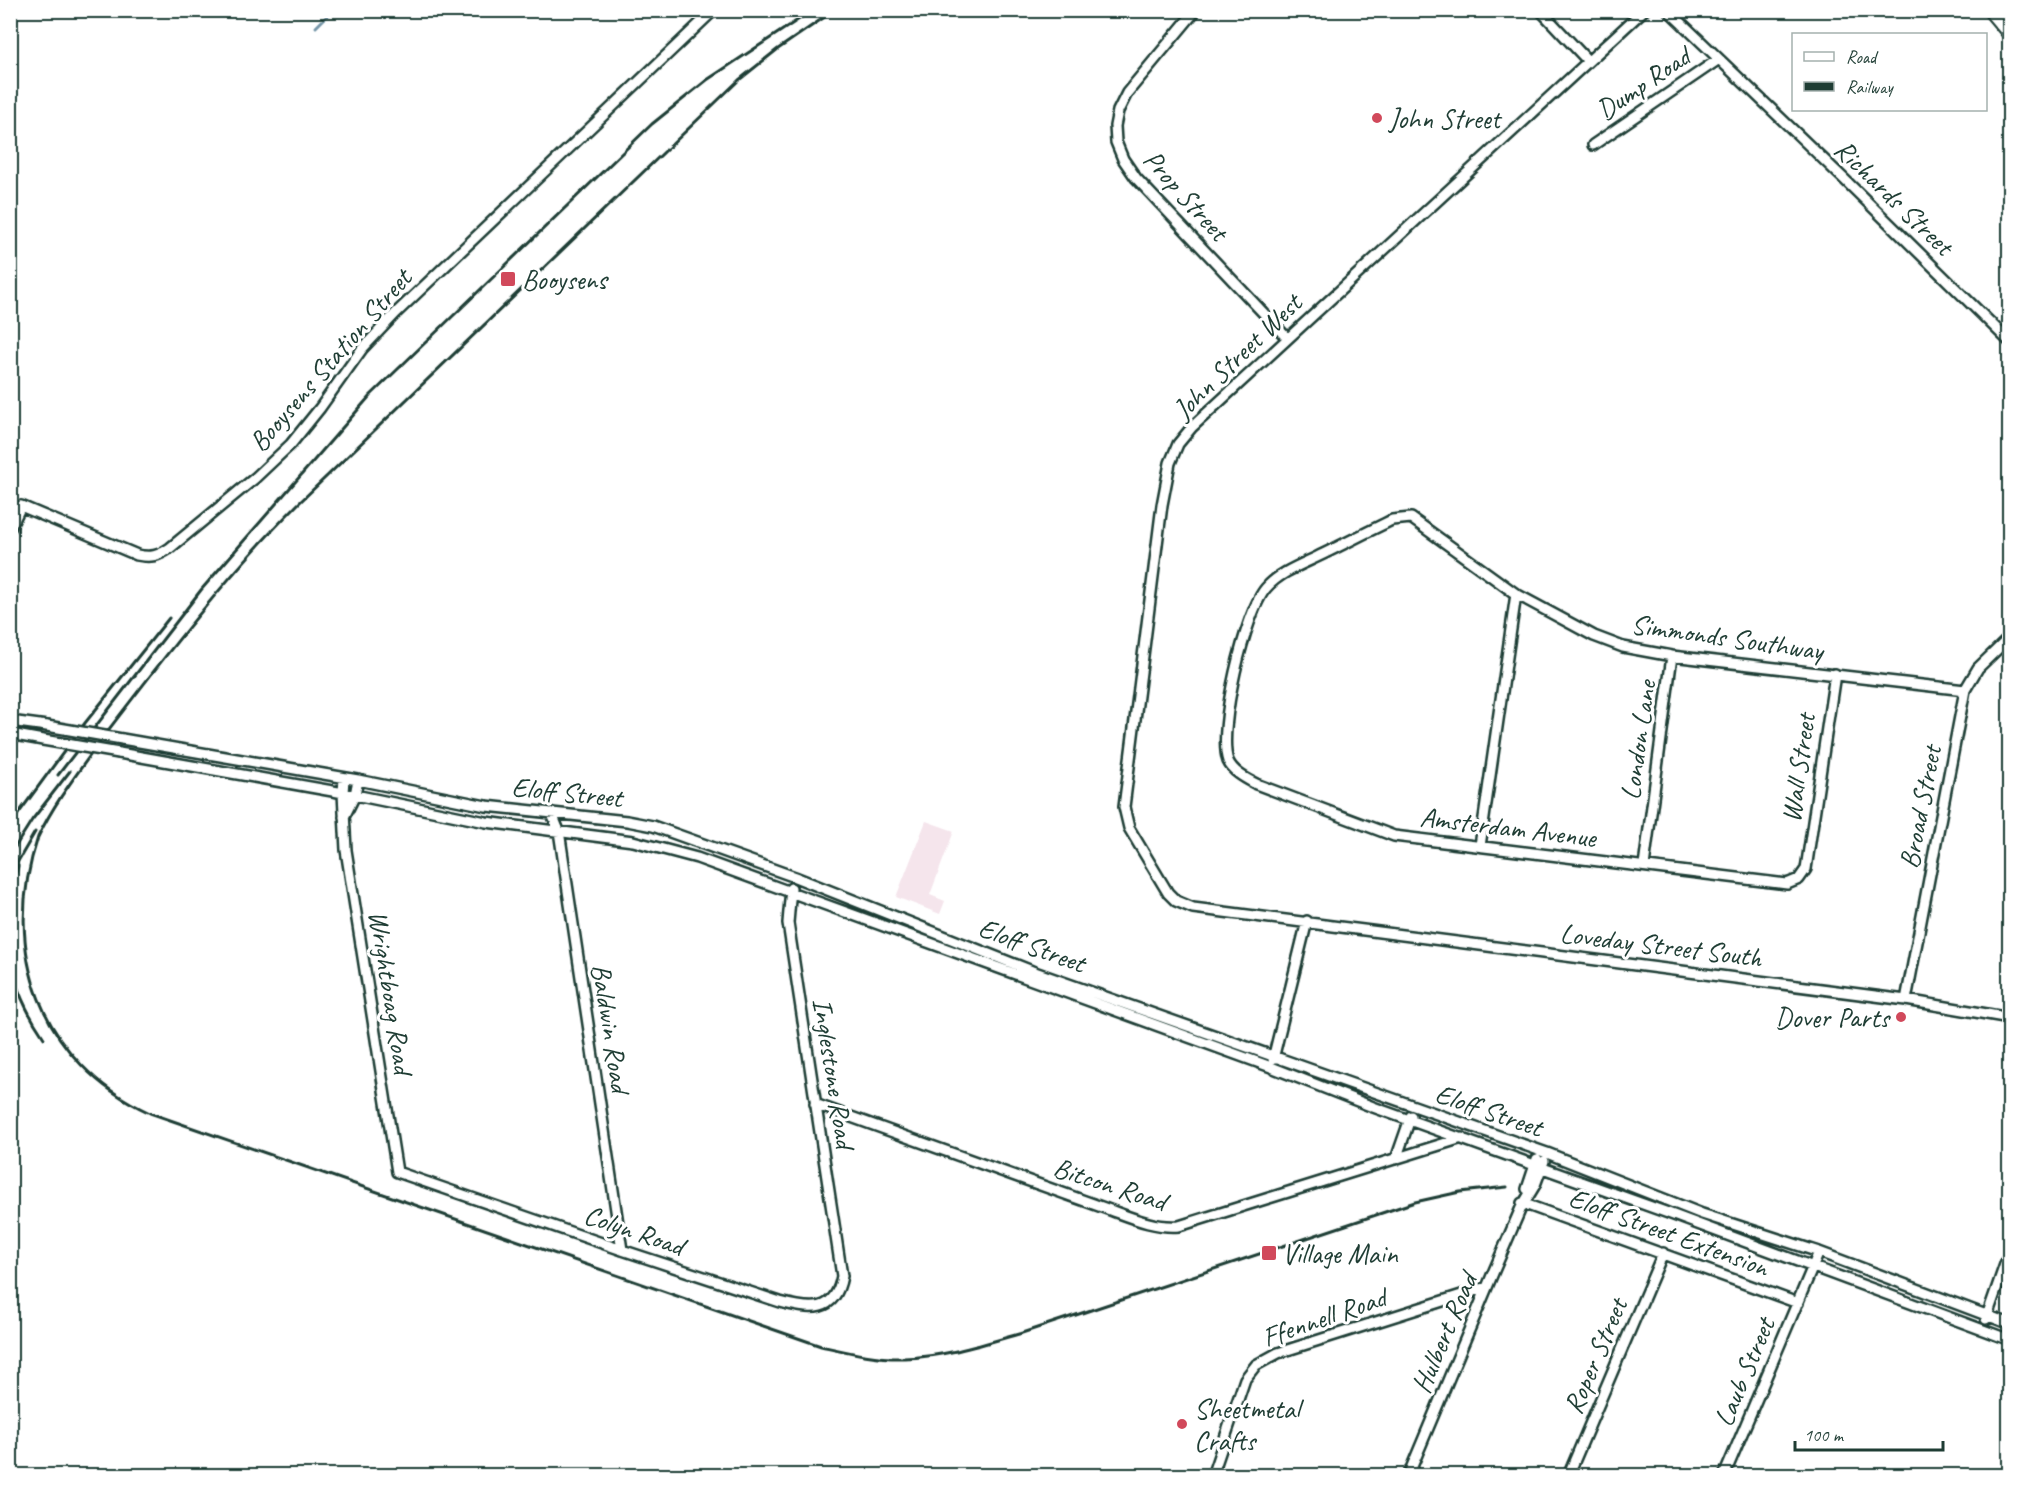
<svg xmlns="http://www.w3.org/2000/svg" width="2020" height="1486" font-family="Caveat,sans-serif">
<style>
.built{fill:#f5e5ec}
.lines{fill:none;stroke-linecap:round;stroke-linejoin:round}
.stream{stroke:#7496a8;stroke-width:3}
.minor-casing{stroke:#1f3d34;stroke-width:14}
.major-casing{stroke:#1f3d34;stroke-width:16}
.minor{stroke:#fff;stroke-width:9}
.major{stroke:#fff;stroke-width:12}
.rail{stroke:#1f3d34;stroke-width:3}
.minor-bridge-casing{stroke:#1f3d34;stroke-width:14;stroke-linecap:butt}
.minor-bridge{stroke:#fff;stroke-width:9}
.poi-dot{fill:#d1495b;stroke:#fff;stroke-width:2}
.labels{text-anchor:middle;dominant-baseline:central;stroke-width:6;stroke-linejoin:round;paint-order:stroke}
.street-label{font-size:28px;fill:#1f3d34;stroke:#fff}
.poi-label{font-size:28px;fill:#1f3d34;stroke:#fff;text-anchor:start}
</style>
<rect width="100%" height="100%" fill="#fff"/>
<filter id="ink" filterUnits="userSpaceOnUse"><feTurbulence type="fractalNoise" baseFrequency=".0167" numOctaves="2"/><feDisplacementMap in="SourceGraphic" scale="12" xChannelSelector="R" yChannelSelector="G"/><feConvolveMatrix kernelMatrix="1 2 1 2 8 2 1 2 1" color-interpolation-filters="sRGB"/></filter>
<g filter="url(#ink)">
<path class="built" d="M 926,821 L 954,831 L 930,895 L 945,901 L 940,914 L 896,897 Z"/>
<g class="lines">
<path class="stream" d="M 316,27 L 333,10"/>
<g class="minor-casing">
<path id="minor" d="M 1196,10 L 1127,93 L 1118,111 L 1115,126 L 1116,142 L 1123,159 L 1136,178 L 1287,338
M 1540,10 L 1588,61
M 1644,10 L 1192,427 L 1178,444 L 1170,463 L 1162,505 L 1124,807 L 1129,828 L 1168,893 L 1176,901 L 1193,908 L 1906,1000 L 2010,1018
M 1668,10 L 1844,179 L 2010,342
M 1593,145 L 1719,59
M 10,528 L 21,506 L 137,555 C 151,558 158,556 170,548 L 255,478 L 291,444 L 320,408 L 362,349 L 396,313 L 714,10
M 1835,674 L 1806,869 L 1799,879 L 1787,884 L 1394,836 L 1256,784 C 1245,778 1233,772 1228,761 C 1217,731 1245,612 1266,588 C 1279,573 1300,565 1317,557 C 1342,545 1367,532 1392,520 L 1411,518 L 1516,594 L 1594,636 L 1623,647 L 1672,656 L 1965,690
M 10,721 L 47,726
M 10,734 L 43,740
M 122,739 L 358,780 L 486,806 L 627,821 L 653,826 L 795,877 L 1032,971 L 1547,1153 L 1702,1214 L 1819,1252 L 2010,1324
M 119,753 L 355,795 L 486,822 L 633,841 L 697,858 L 1271,1067 L 1373,1107 L 1668,1213 L 2010,1340
M 344,778 L 343,793 L 346,850 L 397,1172 L 622,1250 L 780,1302 C 811,1310 835,1314 842,1276 L 788,923 L 791,888
M 552,814 L 559,831 L 622,1250
M 344,817 L 355,795 L 358,780
M 1480,846 L 1516,594
M 1644,866 L 1672,656
M 1906,1000 L 1965,690 L 1978,668 L 2010,637
M 1273,1059 L 1307,921
M 815,1104 L 1110,1210 C 1132,1218 1155,1228 1179,1226 L 1462,1138
M 1396,1159 L 1411,1116
M 1527,1189 L 1537,1159
M 1522,1203 L 1798,1303
M 1986,1319 L 2010,1250
M 1212,1476 L 1245,1379 L 1256,1365 L 1278,1353 L 1487,1287
M 1408,1476 L 1493,1273 L 1521,1208 L 1535,1185 L 1544,1161
M 1568,1476 L 1663,1253
M 1724,1476 L 1819,1252"/>
</g>
<g class="major-casing">
<path id="major" d="M 1989,10 L 2010,35"/>
</g>
<use href="#minor" class="minor"/>
<use href="#major" class="major"/>
<path class="rail" d="M 108,730 C 84,765 56,799 38,837 C 0,951 41,1063 150,1113 L 821,1346 C 848,1352 876,1359 904,1358 C 944,1357 984,1344 1022,1333 L 1415,1202 L 1460,1192 L 1507,1187
M 103,737 C 165,656 227,575 299,503 L 739,80 L 778,49 L 835,10
M 58,775 L 201,590 L 370,396 L 652,124 L 707,80 L 813,10
M 10,825 L 85,723 L 169,618
M 10,855 L 32,820 L 70,771
M 10,875 L 35,832
M 10,898 L 18,866
M 10,957 C 14,987 27,1013 44,1038"/>
<g class="minor-bridge-casing">
<path id="minor-bridge" d="M 47,726 L 122,739
M 43,740 L 119,753"/>
</g>
<use href="#minor-bridge" class="minor-bridge"/>
</g>
</g>
<g class="poi-dot">
<circle cx="1377" cy="118" r="6"/>
<rect x="500" y="271" width="16" height="16" rx="3"/>
<circle cx="1901" cy="1017" r="6"/>
<rect x="1261" y="1245" width="16" height="16" rx="3"/>
<circle cx="1182" cy="1424" r="6"/>
</g>
<g class="labels">
<g class="street-label">
<text transform="translate(1643 83) rotate(-34)">Dump Road</text>
<text transform="translate(1186 195) rotate(48)">Prop Street</text>
<text transform="translate(1894 197) rotate(44)">Richards Street</text>
<text transform="translate(1237 356) rotate(-44)">John Street West</text>
<text transform="translate(330 360) rotate(-49)">Booysens Station Street</text>
<text transform="translate(1727 637) rotate(8)">Simmonds Southway</text>
<text transform="translate(1638 740) rotate(-82)">London Lane</text>
<text transform="translate(1798 768) rotate(-82)">Wall Street</text>
<text transform="translate(567 792) rotate(6)">Eloff Street</text>
<text transform="translate(1920 807) rotate(-79)">Broad Street</text>
<text transform="translate(1508 827) rotate(7)">Amsterdam Avenue</text>
<text transform="translate(1032 945) rotate(20)">Eloff Street</text>
<text transform="translate(1661 945) rotate(7)">Loveday Street South</text>
<text transform="translate(391 992) rotate(81)">Wrightboag Road</text>
<text transform="translate(611 1028) rotate(81)">Baldwin Road</text>
<text transform="translate(834 1073) rotate(81)">Inglestone Road</text>
<text transform="translate(1489 1110) rotate(19)">Eloff Street</text>
<text transform="translate(1110 1184) rotate(18)">Bitcon Road</text>
<text transform="translate(634 1230) rotate(19)">Colyn Road</text>
<text transform="translate(1669 1232) rotate(20)">Eloff Street Extension</text>
<text transform="translate(1324 1317) rotate(-19)">Ffennell Road</text>
<text transform="translate(1444 1333) rotate(-67)">Hulbert Road</text>
<text transform="translate(1595 1356) rotate(-67)">Roper Street</text>
<text transform="translate(1744 1372) rotate(-67)">Laub Street</text>
</g>
<g class="poi-label">
<text x="1389" y="118">John Street</text>
<text x="522" y="279">Booysens</text>
<text x="1889" y="1017" text-anchor="end">Dover Parts</text>
<text x="1282" y="1253">Village Main</text>
<text x="1194" y="1408">Sheetmetal<tspan x="1194" dy="32">Crafts</tspan></text>
</g>
</g>
<rect width="2020" height="1486" fill="none" stroke="#fff" stroke-width="36"/>
<rect x="18" y="18" width="1984" height="1450" fill="none" stroke="#1f3d34" stroke-width="2" filter="url(#ink)"/>
<rect x="1792" y="33" width="195" height="78" fill="#ffffff" stroke="#a5b1ae" stroke-width="1.5"/>
<rect x="1804" y="52" width="30" height="9" fill="#ffffff" stroke="#a5b1ae" stroke-width="1.5"/>
<text x="1846" y="63" font-size="18" fill="#1f3d34">Road</text>
<rect x="1804" y="82" width="30" height="9" fill="#1f3d34" stroke="#a5b1ae" stroke-width="1.5"/>
<text x="1846" y="93" font-size="18" fill="#1f3d34">Railway</text>
<path d="M1795 1441v9h148v-9" fill="none" stroke="#1f3d34" stroke-width="3"/>
<text x="1804" y="1441" font-size="18" fill="#1f3d34" stroke="#ffffff" stroke-width="4.5" paint-order="stroke">100 m</text>
</svg>
